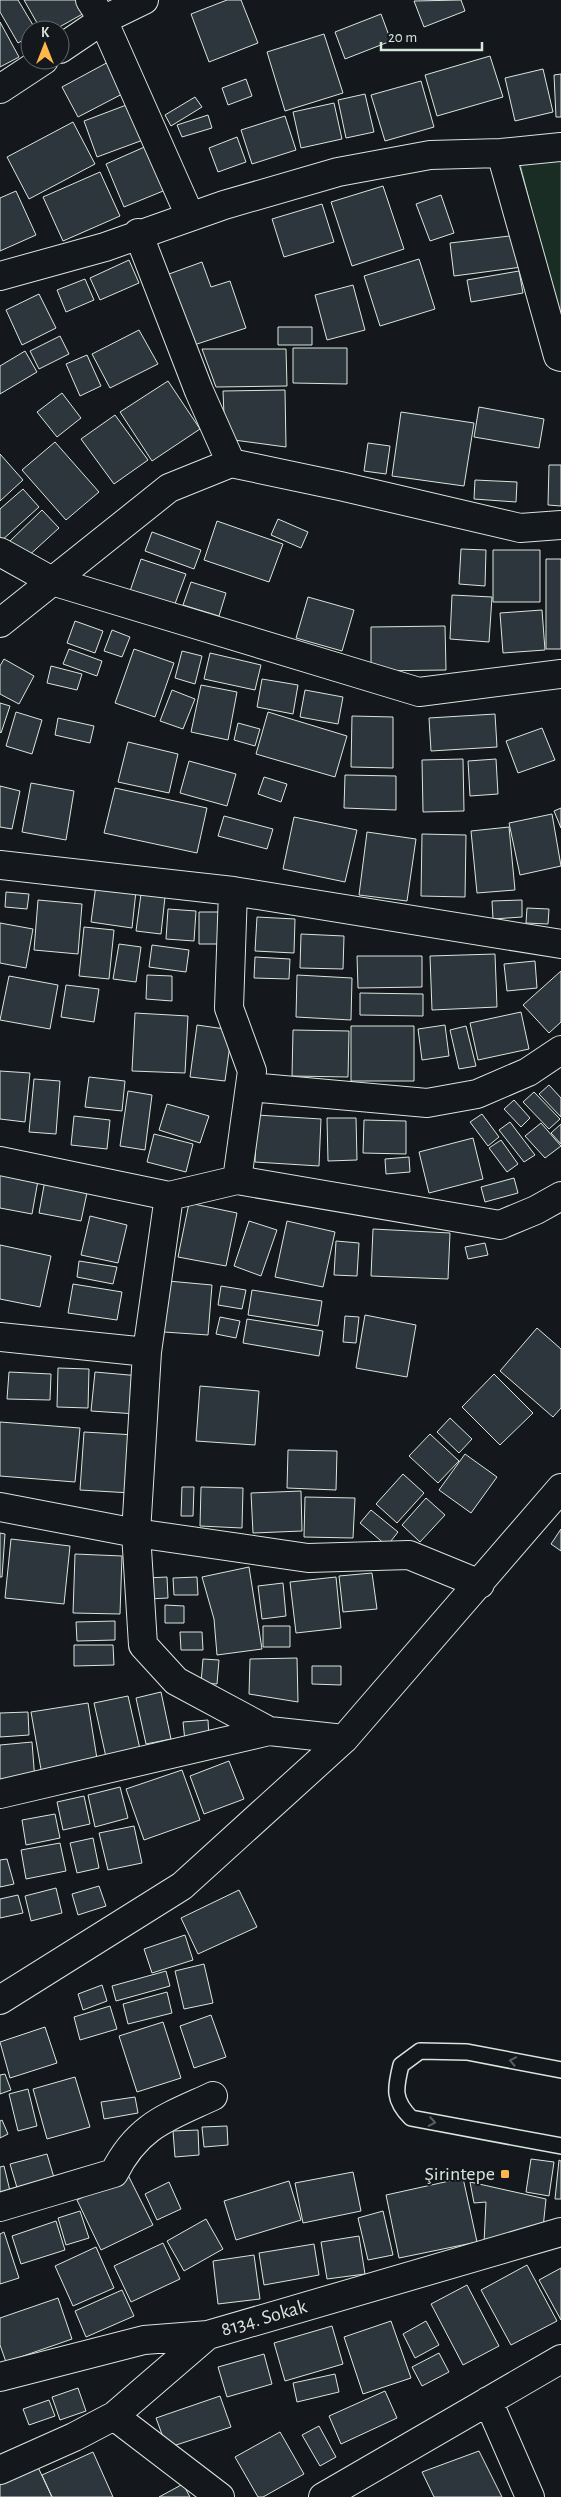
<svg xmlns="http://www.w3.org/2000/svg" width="561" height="2497" font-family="'Alegreya Sans',sans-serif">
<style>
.green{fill:#1a2d24;stroke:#939e99}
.building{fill:#2c363c;stroke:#d8e6dc}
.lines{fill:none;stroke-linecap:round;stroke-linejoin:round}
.service-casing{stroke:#d8e6dc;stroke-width:18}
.minor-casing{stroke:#d8e6dc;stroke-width:30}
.service{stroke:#14181c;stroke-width:15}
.minor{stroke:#14181c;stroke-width:28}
.oneway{stroke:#59605f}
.poi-dot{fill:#ffb74d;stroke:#14181c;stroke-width:2}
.labels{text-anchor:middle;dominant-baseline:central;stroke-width:4;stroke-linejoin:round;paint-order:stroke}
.poi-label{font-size:20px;fill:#d8e6dc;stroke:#14181c;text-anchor:end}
.street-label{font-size:20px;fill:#d8e6dc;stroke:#14181c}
</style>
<rect width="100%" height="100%" fill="#14181c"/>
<path class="green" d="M 519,160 L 561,161 L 561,322 L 560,322 Z"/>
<path class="building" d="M 0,0 L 18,0 L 36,30 L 30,30 L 30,36 L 18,43 L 0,12 Z
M 24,0 L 82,0 L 88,11 L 54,30 L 41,30 Z
M 227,0 L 241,0 L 258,43 L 209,62 L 191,14 Z
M 461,0 L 465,11 L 424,27 L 414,1 Z
M 381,14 L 391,41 L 345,59 L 335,32 Z
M 0,22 L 19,57 L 0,67 Z
M 324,34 L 343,93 L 285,111 L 267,52 Z
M 490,56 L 503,97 L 437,116 L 425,75 Z
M 112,60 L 128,91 L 78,117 L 62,87 Z
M 543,69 L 553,112 L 515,121 L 505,78 Z
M 561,74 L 561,117 L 556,117 L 554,75 Z
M 246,79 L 252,96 L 228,105 L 222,88 Z
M 421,81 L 434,127 L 385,141 L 371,95 Z
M 365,94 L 374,132 L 346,138 L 338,100 Z
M 195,97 L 202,107 L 171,126 L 165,115 Z
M 334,103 L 342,139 L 301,148 L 293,112 Z
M 129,104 L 143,140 L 97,157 L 84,121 Z
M 208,115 L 212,128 L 182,137 L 177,125 Z
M 285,116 L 296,150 L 252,164 L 241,130 Z
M 73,122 L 95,164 L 29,199 L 7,157 Z
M 237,137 L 246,162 L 218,172 L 209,148 Z
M 149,145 L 168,189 L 124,207 L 106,164 Z
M 100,172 L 120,216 L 63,241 L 43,197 Z
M 383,186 L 404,249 L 352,266 L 331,202 Z
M 16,191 L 36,235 L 0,251 L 0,198 Z
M 441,195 L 454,233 L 430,241 L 416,204 Z
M 322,204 L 334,242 L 284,257 L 272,219 Z
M 518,235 L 522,267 L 454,276 L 450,243 Z
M 419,259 L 435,309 L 380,326 L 364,276 Z
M 129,260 L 139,283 L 100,300 L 90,278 Z
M 202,262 L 211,287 L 230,281 L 246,328 L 194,345 L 169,274 Z
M 519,271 L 523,293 L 471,302 L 467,280 Z
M 85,279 L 94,300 L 66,312 L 57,290 Z
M 353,285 L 365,330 L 327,340 L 315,295 Z
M 39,294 L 56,328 L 22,345 L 6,310 Z
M 278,327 L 312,327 L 312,345 L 278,345 Z
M 139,330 L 158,364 L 110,388 L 92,354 Z
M 60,336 L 69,354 L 39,369 L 30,351 Z
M 293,348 L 347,348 L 347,384 L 293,383 Z
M 202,349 L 286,349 L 287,386 L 216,387 Z
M 25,351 L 37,372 L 0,394 L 0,366 Z
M 87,355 L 101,386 L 80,396 L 66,364 Z
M 168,381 L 200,429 L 152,461 L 120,412 Z
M 285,390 L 286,447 L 234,440 L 224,415 L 223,391 Z
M 62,393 L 81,418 L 57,437 L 37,412 Z
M 479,407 L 544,419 L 539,448 L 474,437 Z
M 401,412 L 474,423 L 464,486 L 392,476 Z
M 115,415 L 148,460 L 114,484 L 81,439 Z
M 55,442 L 99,492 L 66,520 L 22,470 Z
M 368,443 L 390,446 L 386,474 L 364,471 Z
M 0,454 L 23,480 L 0,501 Z
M 549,465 L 561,465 L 561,506 L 548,505 Z
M 475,480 L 517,482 L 516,502 L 474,499 Z
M 23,489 L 39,507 L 0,542 L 0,509 Z
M 42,510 L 59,528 L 25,559 L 9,542 Z
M 278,519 L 308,532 L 301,548 L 271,535 Z
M 217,521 L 283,544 L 269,582 L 204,560 Z
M 152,532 L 201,550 L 194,569 L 145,551 Z
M 461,549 L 486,550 L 485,586 L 459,584 Z
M 493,550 L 540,550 L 540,602 L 493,602 Z
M 141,559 L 186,574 L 172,612 L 128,597 Z
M 546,559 L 561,559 L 561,649 L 546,649 Z
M 191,582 L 226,593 L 219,616 L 183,605 Z
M 452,595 L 492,597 L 489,642 L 450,639 Z
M 308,597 L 354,610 L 342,651 L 296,638 Z
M 542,610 L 545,650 L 503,653 L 500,613 Z
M 75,621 L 103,631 L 95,653 L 67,643 Z
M 445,626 L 446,670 L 371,671 L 371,627 Z
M 112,630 L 130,637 L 122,657 L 104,651 Z
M 69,649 L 102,661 L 97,676 L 63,664 Z
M 134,649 L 174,663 L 155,717 L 115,703 Z
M 182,651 L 202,656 L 195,684 L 175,678 Z
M 210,653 L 261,665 L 255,690 L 204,679 Z
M 4,659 L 34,676 L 19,704 L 0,694 L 0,666 Z
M 51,666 L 82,674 L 77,690 L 47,683 Z
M 262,679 L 298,685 L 293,714 L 257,707 Z
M 201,685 L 237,692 L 228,740 L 191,732 Z
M 172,690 L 195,699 L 183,729 L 160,721 Z
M 305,690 L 343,697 L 338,724 L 300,717 Z
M 0,703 L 10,706 L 1,733 L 0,732 Z
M 16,712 L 42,720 L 32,754 L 6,746 Z
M 268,712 L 347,736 L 335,777 L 256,754 Z
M 495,714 L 497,747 L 431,751 L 429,718 Z
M 352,716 L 393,717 L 393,768 L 351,767 Z
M 58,718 L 94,726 L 90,743 L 55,735 Z
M 238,723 L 260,729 L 255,746 L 234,740 Z
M 542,728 L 555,760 L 518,773 L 506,741 Z
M 128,742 L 178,754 L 169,793 L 118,782 Z
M 463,759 L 464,811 L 423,812 L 422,760 Z
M 496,759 L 498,794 L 470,796 L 468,761 Z
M 189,761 L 236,774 L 227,806 L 180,793 Z
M 345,775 L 396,776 L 396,810 L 344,808 Z
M 264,777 L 287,784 L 281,802 L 258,794 Z
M 31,783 L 74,791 L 66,840 L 22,832 Z
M 0,786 L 20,791 L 12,829 L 0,827 Z
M 115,788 L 207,808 L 197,853 L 104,833 Z
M 561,808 L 561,828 L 554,811 Z
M 552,814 L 561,866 L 520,875 L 509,823 Z
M 224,816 L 273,829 L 267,849 L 218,836 Z
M 294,817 L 357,830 L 345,882 L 283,869 Z
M 509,827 L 515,890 L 477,893 L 471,831 Z
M 367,832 L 416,839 L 407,901 L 359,895 Z
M 422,834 L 466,835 L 465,897 L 421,896 Z
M 96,885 L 136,891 L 132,928 L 91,922 Z
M 6,892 L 29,894 L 27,909 L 5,907 Z
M 141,894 L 165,897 L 161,934 L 136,931 Z
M 38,900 L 82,904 L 78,954 L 34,950 Z
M 522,900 L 522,917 L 493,919 L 492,901 Z
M 527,908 L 549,909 L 548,924 L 526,923 Z
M 168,909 L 196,911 L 194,941 L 166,939 Z
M 199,912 L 220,912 L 220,944 L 199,944 Z
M 257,917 L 295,919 L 294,953 L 255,951 Z
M 0,923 L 33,929 L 26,968 L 0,963 Z
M 84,927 L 114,930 L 109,979 L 79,976 Z
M 301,934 L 344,936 L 343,969 L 300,968 Z
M 119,944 L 141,947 L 136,982 L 113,979 Z
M 152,945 L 189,950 L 186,972 L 149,967 Z
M 495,954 L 497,1007 L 432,1010 L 430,956 Z
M 357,956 L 422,956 L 422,987 L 358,988 Z
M 255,957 L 290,959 L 289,979 L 254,978 Z
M 535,961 L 537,988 L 507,991 L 504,964 Z
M 561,971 L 561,1022 L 549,1033 L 523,1005 Z
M 147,975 L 172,976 L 172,1001 L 146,999 Z
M 297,975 L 352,978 L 351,1020 L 296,1017 Z
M 9,976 L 58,985 L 50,1029 L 0,1020 Z
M 66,985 L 99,989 L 94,1022 L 61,1017 Z
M 360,993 L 423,994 L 423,1016 L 360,1015 Z
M 521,1012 L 529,1049 L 478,1060 L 470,1023 Z
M 135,1013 L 188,1016 L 185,1073 L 132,1071 Z
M 197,1025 L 232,1030 L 225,1081 L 190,1077 Z
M 445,1025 L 449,1056 L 422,1060 L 418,1029 Z
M 351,1026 L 414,1026 L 414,1081 L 351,1081 Z
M 466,1026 L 476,1066 L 459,1069 L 450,1030 Z
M 293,1030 L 349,1031 L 348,1077 L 292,1076 Z
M 0,1071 L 30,1073 L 25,1122 L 0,1119 Z
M 89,1077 L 125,1081 L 122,1111 L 85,1107 Z
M 34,1079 L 60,1081 L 56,1134 L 29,1132 Z
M 549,1085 L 561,1098 L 561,1117 L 539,1094 Z
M 128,1091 L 152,1095 L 145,1150 L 120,1146 Z
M 534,1092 L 560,1119 L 549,1129 L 523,1102 Z
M 514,1100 L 530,1118 L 521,1127 L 504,1109 Z
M 167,1104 L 209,1116 L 200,1143 L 159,1130 Z
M 482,1114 L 499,1137 L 488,1146 L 470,1122 Z
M 257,1115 L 321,1119 L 319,1166 L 255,1162 Z
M 74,1116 L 110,1120 L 107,1149 L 71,1145 Z
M 327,1118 L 356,1118 L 357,1160 L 328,1161 Z
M 364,1120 L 406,1121 L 406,1154 L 363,1153 Z
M 510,1122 L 535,1155 L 524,1162 L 499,1130 Z
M 541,1123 L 561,1146 L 545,1158 L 525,1136 Z
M 561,1124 L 561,1144 L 551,1133 Z
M 154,1134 L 193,1144 L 186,1172 L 147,1162 Z
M 473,1138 L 483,1179 L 429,1193 L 419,1152 Z
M 501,1140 L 518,1164 L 507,1172 L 489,1148 Z
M 409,1157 L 410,1172 L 386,1174 L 385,1159 Z
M 0,1173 L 39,1175 L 32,1214 L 0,1208 Z
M 514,1178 L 518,1193 L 485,1202 L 481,1187 Z
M 45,1180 L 88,1188 L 81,1221 L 39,1213 Z
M 189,1203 L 237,1213 L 226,1266 L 178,1257 Z
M 90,1216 L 127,1225 L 118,1263 L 81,1255 Z
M 249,1221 L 277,1230 L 261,1276 L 234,1266 Z
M 287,1221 L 335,1232 L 323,1287 L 275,1277 Z
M 373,1229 L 450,1233 L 448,1279 L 371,1276 Z
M 336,1241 L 359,1243 L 357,1276 L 334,1275 Z
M 485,1243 L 488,1255 L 468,1259 L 465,1247 Z
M 0,1245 L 51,1256 L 40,1307 L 0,1299 Z
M 79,1261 L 117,1267 L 113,1284 L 77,1277 Z
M 168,1281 L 212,1285 L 208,1335 L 164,1332 Z
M 73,1284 L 122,1292 L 117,1320 L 68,1313 Z
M 221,1286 L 246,1290 L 242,1309 L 218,1305 Z
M 252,1290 L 322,1301 L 318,1326 L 248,1315 Z
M 365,1315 L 416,1325 L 407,1377 L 356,1368 Z
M 345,1316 L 359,1317 L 356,1343 L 343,1342 Z
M 220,1317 L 240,1321 L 236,1338 L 216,1334 Z
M 247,1319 L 323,1331 L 319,1356 L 243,1343 Z
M 537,1328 L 561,1349 L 561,1408 L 553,1417 L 500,1371 Z
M 58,1368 L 89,1369 L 88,1408 L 57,1407 Z
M 9,1372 L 51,1374 L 50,1400 L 7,1399 Z
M 95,1372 L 140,1376 L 137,1414 L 91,1411 Z
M 494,1374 L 533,1413 L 500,1445 L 462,1407 Z
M 200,1386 L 259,1391 L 255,1445 L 196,1441 Z
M 450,1418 L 472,1439 L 459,1453 L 437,1432 Z
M 0,1422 L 80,1428 L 75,1482 L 0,1476 Z
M 84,1432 L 135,1435 L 131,1493 L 80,1490 Z
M 430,1434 L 459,1461 L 438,1483 L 409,1456 Z
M 288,1450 L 337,1451 L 336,1490 L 287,1488 Z
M 465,1454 L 497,1477 L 471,1513 L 439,1490 Z
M 403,1474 L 424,1493 L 397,1523 L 376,1504 Z
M 182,1487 L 194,1487 L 193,1516 L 181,1516 Z
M 201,1487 L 243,1488 L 242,1528 L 200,1526 Z
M 301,1491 L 302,1531 L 253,1533 L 251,1493 Z
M 305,1497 L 355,1498 L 353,1538 L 304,1537 Z
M 426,1498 L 445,1515 L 420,1542 L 402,1525 Z
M 371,1510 L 398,1532 L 387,1546 L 360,1523 Z
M 561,1529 L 561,1551 L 551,1544 Z
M 0,1533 L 5,1534 L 2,1577 L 0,1577 Z
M 11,1539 L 70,1546 L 64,1604 L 5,1598 Z
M 75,1554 L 122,1556 L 120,1614 L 73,1613 Z
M 249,1567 L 262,1649 L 217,1655 L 214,1619 L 202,1577 Z
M 372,1573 L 377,1609 L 343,1612 L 339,1576 Z
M 167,1577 L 168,1598 L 148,1599 L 147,1578 Z
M 197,1577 L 198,1595 L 174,1595 L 173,1578 Z
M 336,1577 L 341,1628 L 296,1633 L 290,1582 Z
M 283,1583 L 286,1616 L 262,1619 L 258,1586 Z
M 165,1605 L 184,1606 L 184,1623 L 165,1623 Z
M 115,1621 L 115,1640 L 77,1641 L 76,1622 Z
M 263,1626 L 290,1626 L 290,1647 L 263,1647 Z
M 180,1632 L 202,1632 L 203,1650 L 181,1650 Z
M 74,1645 L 113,1645 L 114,1665 L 74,1666 Z
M 297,1658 L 298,1702 L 249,1694 L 250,1659 Z
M 203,1659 L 219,1660 L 217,1684 L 201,1683 Z
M 312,1666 L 341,1666 L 341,1685 L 312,1684 Z
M 161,1692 L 171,1739 L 146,1744 L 136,1698 Z
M 128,1696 L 140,1749 L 106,1757 L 94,1703 Z
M 88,1703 L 98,1765 L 42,1775 L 31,1712 Z
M 28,1712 L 29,1735 L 0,1737 L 0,1713 Z
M 208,1720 L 209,1739 L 185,1741 L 183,1722 Z
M 32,1742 L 35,1781 L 0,1783 L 0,1745 Z
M 229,1761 L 244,1799 L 204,1814 L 190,1776 Z
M 182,1770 L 200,1820 L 144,1840 L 126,1789 Z
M 120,1787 L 128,1818 L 95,1827 L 88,1795 Z
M 84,1796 L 90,1824 L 63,1830 L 57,1802 Z
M 55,1814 L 60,1838 L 26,1845 L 22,1820 Z
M 134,1826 L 142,1863 L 108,1870 L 99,1833 Z
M 93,1838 L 99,1868 L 77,1873 L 70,1843 Z
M 60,1843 L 66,1871 L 26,1879 L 21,1850 Z
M 7,1859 L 14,1884 L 0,1887 L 0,1860 Z
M 99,1886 L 106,1906 L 78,1915 L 72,1894 Z
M 56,1888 L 62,1913 L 31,1921 L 25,1896 Z
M 239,1890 L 257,1927 L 198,1954 L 181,1918 Z
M 18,1895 L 23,1913 L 0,1918 L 0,1899 Z
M 185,1935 L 193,1960 L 152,1973 L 144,1949 Z
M 204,1964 L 213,2003 L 184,2009 L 175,1971 Z
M 166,1971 L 170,1986 L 116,2001 L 112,1986 Z
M 102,1985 L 107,2001 L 83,2010 L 78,1994 Z
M 167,1992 L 172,2013 L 128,2024 L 123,2004 Z
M 110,2006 L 117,2029 L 80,2040 L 74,2017 Z
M 211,2015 L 226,2057 L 194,2068 L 180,2026 Z
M 163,2022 L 181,2078 L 137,2092 L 119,2036 Z
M 45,2027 L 57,2063 L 10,2078 L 0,2042 Z
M 5,2074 L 11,2090 L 0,2094 L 0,2075 Z
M 75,2077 L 90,2127 L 47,2139 L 33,2089 Z
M 28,2089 L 37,2126 L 18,2131 L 9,2094 Z
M 135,2097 L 138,2113 L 104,2119 L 101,2102 Z
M 2,2120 L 8,2134 L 0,2138 L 0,2121 Z
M 227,2126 L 228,2145 L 204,2147 L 202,2127 Z
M 198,2130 L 199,2155 L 175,2157 L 173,2131 Z
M 47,2154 L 55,2181 L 18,2191 L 10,2164 Z
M 531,2159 L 554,2162 L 549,2196 L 526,2192 Z
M 559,2160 L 561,2161 L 561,2199 L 555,2199 Z
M 4,2166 L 11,2195 L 0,2197 L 0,2167 Z
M 353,2172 L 361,2211 L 303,2223 L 295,2183 Z
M 128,2175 L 153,2225 L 101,2250 L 77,2200 Z
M 463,2178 L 477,2242 L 399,2258 L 386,2195 Z
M 289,2181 L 301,2220 L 236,2240 L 224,2201 Z
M 169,2182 L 181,2209 L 157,2220 L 145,2194 Z
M 470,2182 L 546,2199 L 543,2228 L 484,2243 L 486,2202 L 474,2203 Z
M 80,2211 L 89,2238 L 66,2245 L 58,2218 Z
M 383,2211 L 393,2255 L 368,2260 L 358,2218 Z
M 206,2219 L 223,2249 L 184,2271 L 167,2241 Z
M 56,2221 L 65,2250 L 21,2264 L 12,2236 Z
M 4,2232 L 19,2278 L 0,2284 L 0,2234 Z
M 359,2236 L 365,2274 L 327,2279 L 321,2242 Z
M 163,2243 L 180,2279 L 131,2302 L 114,2266 Z
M 314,2244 L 319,2275 L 264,2285 L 259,2253 Z
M 96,2247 L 114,2288 L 73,2306 L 55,2266 Z
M 254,2255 L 260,2299 L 218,2304 L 213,2261 Z
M 527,2265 L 557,2321 L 511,2345 L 481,2290 Z
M 561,2268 L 561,2320 L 539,2280 Z
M 467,2285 L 499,2346 L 463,2365 L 431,2304 Z
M 122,2290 L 134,2316 L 86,2337 L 75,2311 Z
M 58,2298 L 72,2339 L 6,2362 L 0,2345 L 0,2318 Z
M 391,2321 L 411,2378 L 363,2394 L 344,2337 Z
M 426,2321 L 439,2345 L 415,2358 L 403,2334 Z
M 332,2326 L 343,2364 L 285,2381 L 274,2343 Z
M 439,2353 L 449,2372 L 422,2386 L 412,2367 Z
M 264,2354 L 272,2384 L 227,2397 L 218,2367 Z
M 335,2374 L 339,2392 L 297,2402 L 293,2383 Z
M 78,2388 L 86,2411 L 60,2420 L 52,2397 Z
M 385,2391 L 397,2418 L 341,2444 L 329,2416 Z
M 220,2396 L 231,2427 L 167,2448 L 156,2418 Z
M 49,2400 L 55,2416 L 29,2425 L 23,2409 Z
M 319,2426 L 336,2457 L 320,2466 L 302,2435 Z
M 280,2432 L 304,2474 L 263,2497 L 258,2497 L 235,2457 Z
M 479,2451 L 502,2497 L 434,2497 L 422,2472 Z
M 93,2452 L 113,2497 L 52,2497 L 42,2475 Z
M 37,2465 L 52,2497 L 0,2497 L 0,2482 Z
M 183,2484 L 190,2497 L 159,2497 Z"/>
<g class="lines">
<g class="service-casing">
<path id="service" d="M 561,2070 L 467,2052 L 420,2051 L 401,2065 C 395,2089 393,2100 411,2118 L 561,2146"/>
</g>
<g class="minor-casing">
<path id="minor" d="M 90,0 L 103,20 L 190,216
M 60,49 L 103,20 L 144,0
M 0,89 L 44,60
M 501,153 L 558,356 L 561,357
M 138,233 L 199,391 L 231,463
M 0,276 L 105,247 L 224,205 L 338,172 L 430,155 L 501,153 L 561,147
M 0,552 L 52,581 L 419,692 L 561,674
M 0,623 L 169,488 L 231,463 L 340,486 L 520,528 L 561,525
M 0,865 L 233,891
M 250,1087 L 427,1103 L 477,1094 L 528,1072 L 561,1050
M 0,1161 L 169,1196
M 237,1180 L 500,1225 L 536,1210 L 561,1196
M 0,1337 L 147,1352 L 169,1196 L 237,1180 L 252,1071 L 229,1008 L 233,891 L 561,944
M 147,1352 L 136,1533 L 143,1645 L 176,1681 L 269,1731 L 344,1739
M 0,1507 L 136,1533 L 308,1558 L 409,1555 L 480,1584
M 0,1794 L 269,1731
M 0,2000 L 182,1886 L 344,1739 L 561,1488
M 0,2207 L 114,2173 C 138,2125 168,2117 213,2096
M 0,2377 L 144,2340 L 208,2335
M 488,2401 L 530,2497
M 114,2416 L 220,2497
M 0,2470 L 74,2437 L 114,2416 L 208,2335 L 561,2232
M 323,2497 L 561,2359"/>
</g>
<use href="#service" class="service"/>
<use href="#minor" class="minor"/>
</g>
<defs><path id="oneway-chevron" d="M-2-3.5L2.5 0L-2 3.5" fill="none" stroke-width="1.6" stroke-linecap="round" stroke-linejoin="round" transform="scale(1.25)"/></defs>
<g class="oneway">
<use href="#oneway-chevron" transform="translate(513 2061) rotate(-169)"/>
<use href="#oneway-chevron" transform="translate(432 2122) rotate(10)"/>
</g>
<rect class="poi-dot" x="500" y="2169" width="10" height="10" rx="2.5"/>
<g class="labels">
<g class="poi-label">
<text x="495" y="2174">Şirintepe</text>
</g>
<g class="street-label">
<text transform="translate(264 2318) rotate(-16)">8134. Sokak</text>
</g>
</g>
<g transform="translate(45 45)"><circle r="24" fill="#14181c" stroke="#626a69"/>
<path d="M0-4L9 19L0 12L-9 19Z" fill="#ffb74d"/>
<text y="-8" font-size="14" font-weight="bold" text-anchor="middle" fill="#d8e6dc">K</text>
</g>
<path d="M381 42v8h101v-8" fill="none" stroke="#d8e6dc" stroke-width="2.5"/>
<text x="388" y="42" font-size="15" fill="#d8e6dc" stroke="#14181c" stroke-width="4" paint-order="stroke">20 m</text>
</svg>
